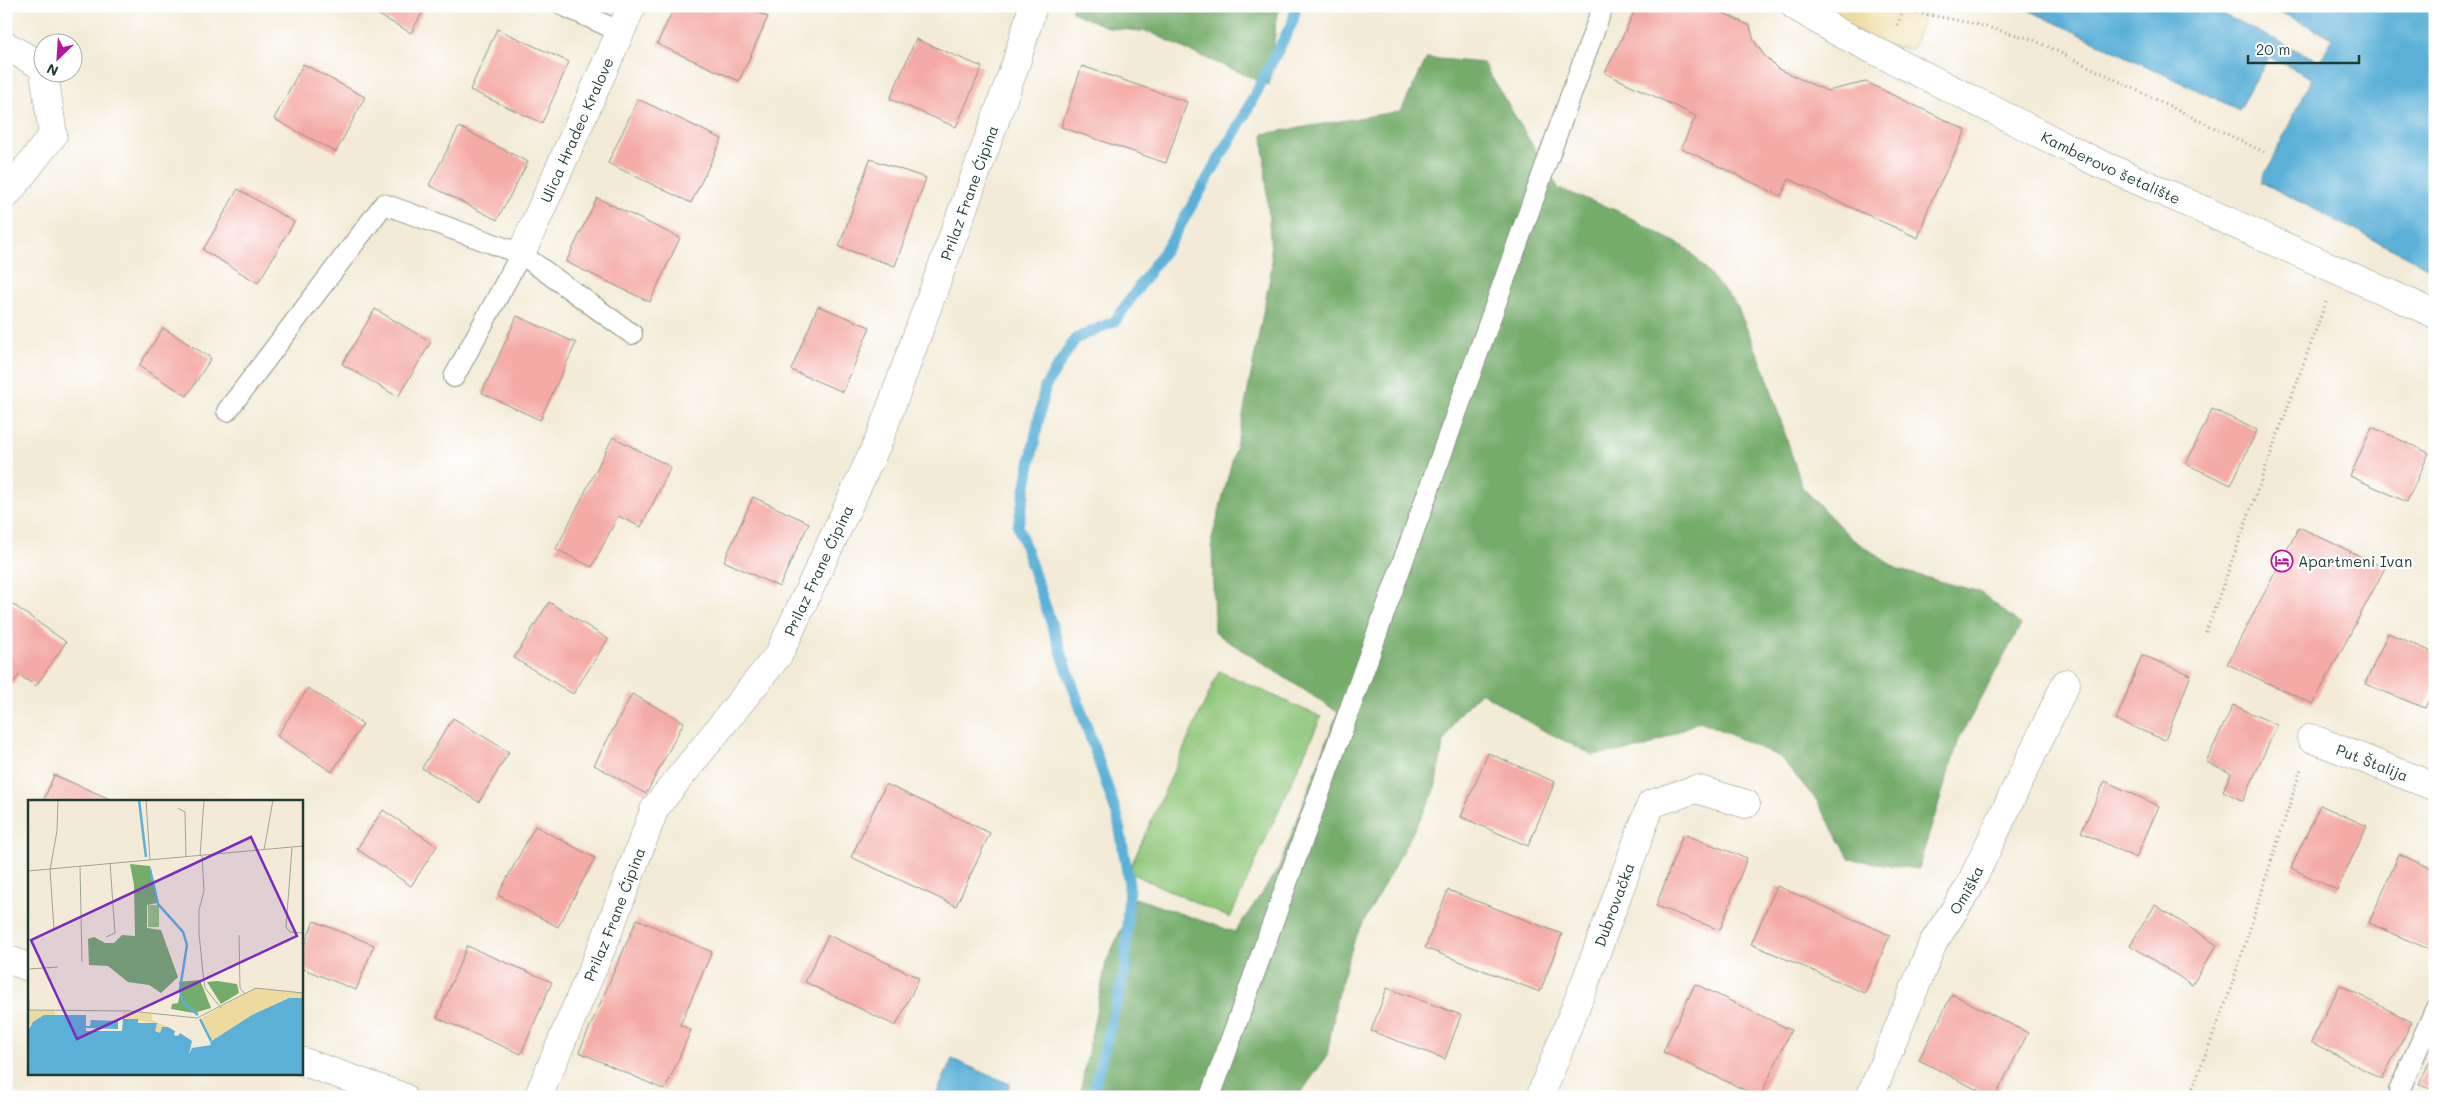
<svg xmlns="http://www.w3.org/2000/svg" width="2441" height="1103" font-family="Mali,sans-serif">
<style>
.green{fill:#90c77a;stroke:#588257}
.forest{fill:#74ac6a;stroke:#4a744f}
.sand{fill:#eeda9e;stroke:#868c69}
.water{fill:#5ab0d7;stroke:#3c7686}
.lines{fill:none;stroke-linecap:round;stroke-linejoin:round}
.stream{stroke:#5ab0d7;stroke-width:11}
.building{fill:#f4aba6}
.service-casing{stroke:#899486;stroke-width:22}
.minor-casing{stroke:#899486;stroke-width:29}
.secondary-casing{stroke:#899486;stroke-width:29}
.path{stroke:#899486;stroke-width:3;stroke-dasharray:1 4;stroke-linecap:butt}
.service{stroke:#fff;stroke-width:20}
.minor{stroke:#fff;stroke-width:28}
.secondary{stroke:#fff;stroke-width:28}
.labels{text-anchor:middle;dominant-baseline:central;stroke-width:4.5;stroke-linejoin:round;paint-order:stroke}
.street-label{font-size:15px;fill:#1f3d34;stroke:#fff}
.poi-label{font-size:15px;fill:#1f3d34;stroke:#fff;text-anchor:start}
.inset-river{fill:none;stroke:#5ab0d7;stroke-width:2.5}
.inset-road{fill:none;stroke:#9ea596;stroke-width:1}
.view{fill:#7b2cbf;fill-opacity:0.15;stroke:#7b2cbf;stroke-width:2.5}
.inset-edge{fill:none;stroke:#1f3d34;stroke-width:2.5}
</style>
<rect width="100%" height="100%" fill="#fff"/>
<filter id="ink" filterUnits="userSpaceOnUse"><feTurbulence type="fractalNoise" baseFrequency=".02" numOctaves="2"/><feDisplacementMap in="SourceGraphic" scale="10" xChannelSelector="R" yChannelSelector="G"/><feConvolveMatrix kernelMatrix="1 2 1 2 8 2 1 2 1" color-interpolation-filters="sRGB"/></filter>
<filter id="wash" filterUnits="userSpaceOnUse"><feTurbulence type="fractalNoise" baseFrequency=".0096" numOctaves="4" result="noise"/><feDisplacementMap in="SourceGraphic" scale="20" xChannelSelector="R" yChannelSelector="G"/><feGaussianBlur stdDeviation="1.12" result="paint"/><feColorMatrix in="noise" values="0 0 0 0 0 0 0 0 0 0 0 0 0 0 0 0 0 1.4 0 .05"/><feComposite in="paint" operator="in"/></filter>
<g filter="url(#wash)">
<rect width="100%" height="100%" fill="#f3ebd7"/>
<path class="green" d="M 1219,671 L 1321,717 L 1230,918 L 1128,872 Z"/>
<path class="forest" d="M 1072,6 L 1284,6 L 1277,14 L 1269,85 L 1189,51 L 1150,32 L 1109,28 L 1072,12 Z
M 1427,58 L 1483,63 L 1559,189 L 1618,211 L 1688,249 L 1737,306 L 1765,371 L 1802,487 L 1851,538 L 1899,570 L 1980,592 L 2021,625 L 1959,739 L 1918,869 L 1850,859 L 1818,802 L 1780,757 L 1700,721 L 1644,748 L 1593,755 L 1537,727 L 1481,692 L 1457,716 L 1443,745 L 1434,793 L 1355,938 L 1337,996 L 1327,1056 L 1298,1097 L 1079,1097 L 1106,963 L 1135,898 L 1235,932 L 1279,868 L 1338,712 L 1214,632 L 1212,539 L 1241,426 L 1272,267 L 1263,134 L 1401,111 Z"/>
<path class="sand" d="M 1816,6 L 1929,6 L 1912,49 L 1879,44 Z"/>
<path class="water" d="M 2020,6 L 2206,6 L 2319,61 L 2333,38 L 2268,6 L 2435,6 L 2435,271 L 2261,182 L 2312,78 L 2269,57 L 2239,110 Z
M 952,1059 L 1010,1084 L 1005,1097 L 935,1097 Z"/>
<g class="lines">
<path class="stream" d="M 1092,1097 L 1125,970 L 1129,884 L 1118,818 L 1018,526 L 1045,387 L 1075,339 L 1115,321 L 1171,241 L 1243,118 L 1293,21 L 1296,6"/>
</g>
<g id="blocks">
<path class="building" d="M 363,6 L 426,6 L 411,33 Z
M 675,6 L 743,6 L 768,17 L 739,81 L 657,44 Z
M 1637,6 L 1710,6 L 1750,26 L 1754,41 L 1764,55 L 1778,69 L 1827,91 L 1866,82 L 1966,130 L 1929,206 L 1918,238 L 1789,179 L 1781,196 L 1681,148 L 1696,116 L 1605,73 Z
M 497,29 L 569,62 L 542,123 L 470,90 Z
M 916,39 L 982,67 L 956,127 L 890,99 Z
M 303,64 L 365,97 L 336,152 L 274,119 Z
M 1082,66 L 1187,102 L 1166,163 L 1061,127 Z
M 638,99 L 722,139 L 691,203 L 608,163 Z
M 459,127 L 528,162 L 497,220 L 429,185 Z
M 870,159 L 926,178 L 895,266 L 839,247 Z
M 238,189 L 294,222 L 258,283 L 203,250 Z
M 597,198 L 680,238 L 650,302 L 566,262 Z
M 818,306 L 870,327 L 843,392 L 791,370 Z
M 375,309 L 431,342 L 398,397 L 342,364 Z
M 517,316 L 576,343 L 540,420 L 482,393 Z
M 163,328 L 211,358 L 187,396 L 139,366 Z
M 2212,409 L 2257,430 L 2231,485 L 2186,464 Z
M 2372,427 L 2429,453 L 2407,502 L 2350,476 Z
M 613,437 L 671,467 L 641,527 L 618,516 L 592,567 L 556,549 Z
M 753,497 L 809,523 L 779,587 L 724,561 Z
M 2299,527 L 2385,568 L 2313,704 L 2227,664 Z
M 8,601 L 66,642 L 36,686 L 19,675 L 12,685 L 6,681 Z
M 549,602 L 608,639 L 573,694 L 514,658 Z
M 2388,633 L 2435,653 L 2435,685 L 2425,708 L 2365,684 Z
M 2142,655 L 2191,675 L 2165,740 L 2116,720 Z
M 308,688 L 363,724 L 332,772 L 277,736 Z
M 632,694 L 684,722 L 646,794 L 594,765 Z
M 2233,705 L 2277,725 L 2243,801 L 2223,791 L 2231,773 L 2206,762 Z
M 453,718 L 509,752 L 479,802 L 422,768 Z
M 1488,753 L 1555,782 L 1528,846 L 1461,817 Z
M 54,775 L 108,798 L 107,802 L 43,802 Z
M 2105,781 L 2159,806 L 2136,858 L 2081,832 Z
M 886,784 L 990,833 L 956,906 L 851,857 Z
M 2320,805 L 2367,826 L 2337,890 L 2291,868 Z
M 383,810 L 437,846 L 411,886 L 357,849 Z
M 535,826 L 595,858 L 558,927 L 498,895 Z
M 1683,834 L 1747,858 L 1720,930 L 1656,906 Z
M 2399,854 L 2435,870 L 2435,952 L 2369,923 Z
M 1777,886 L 1890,935 L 1865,993 L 1751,944 Z
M 1448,890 L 1562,934 L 1540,992 L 1425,948 Z
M 2155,905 L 2217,945 L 2192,985 L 2130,945 Z
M 637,919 L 712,952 L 680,1025 L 691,1030 L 665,1090 L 579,1052 Z
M 314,921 L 374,945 L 356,990 L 301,968 L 301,953 Z
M 828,935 L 919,978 L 896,1026 L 805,982 Z
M 467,946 L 552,982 L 521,1054 L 437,1018 Z
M 1695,984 L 1791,1030 L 1760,1097 L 1663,1052 Z
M 2340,985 L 2412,1022 L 2382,1079 L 2311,1042 Z
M 1387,988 L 1461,1015 L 1445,1059 L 1371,1031 Z
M 1952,994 L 2028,1033 L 1995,1097 L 1991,1097 L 1919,1060 Z
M 2435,1051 L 2435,1091 L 2419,1084 Z"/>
</g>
</g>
<g filter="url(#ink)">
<use href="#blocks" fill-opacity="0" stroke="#899486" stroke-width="1"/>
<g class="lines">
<g class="service-casing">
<path id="service" d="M 564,6 L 621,32
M 454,377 L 521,254
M 227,411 L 384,204 L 521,254 L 632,334
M 2399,1091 L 2435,1010
M 1210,1097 L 1603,6"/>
</g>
<g class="minor-casing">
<g id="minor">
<path id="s1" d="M 1795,6 L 1836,31 L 2092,160 L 2435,314"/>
<path d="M 6,46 L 42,66"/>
<path d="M 6,195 L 53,135 L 44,72"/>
<path id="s2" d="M 521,254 L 632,6"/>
<path id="s3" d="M 2311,738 L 2435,787"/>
<path id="s4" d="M 538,1097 L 607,935 L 655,808 L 779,654 L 879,440 L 1016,63 L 1033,6"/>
<path id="s5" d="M 1540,1097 L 1585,983 L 1651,804 L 1696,789 L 1746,804"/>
<path id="s6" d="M 1870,1097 L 1933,943 L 1968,889 L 2066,683"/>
</g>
</g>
<g class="secondary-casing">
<path id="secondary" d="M 6,959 L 29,967
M 301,1061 L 403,1097"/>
</g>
<path class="path" d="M 1899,6 L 1904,10 L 1971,23 L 2032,39 L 2264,152
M 1897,25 L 1904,10
M 2206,632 L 2326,302
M 2189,1097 L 2228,997 L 2301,769"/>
<use href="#service" class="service"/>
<use href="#minor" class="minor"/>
<use href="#secondary" class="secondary"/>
</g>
</g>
<defs>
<g id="hotel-ring" transform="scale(1.125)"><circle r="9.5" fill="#fff" stroke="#b5179e" stroke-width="1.5"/><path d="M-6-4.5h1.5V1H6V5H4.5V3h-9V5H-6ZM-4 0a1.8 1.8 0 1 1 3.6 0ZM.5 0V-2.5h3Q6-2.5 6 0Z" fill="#b5179e"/></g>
</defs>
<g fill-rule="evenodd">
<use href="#hotel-ring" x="2282" y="561"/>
</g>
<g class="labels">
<g class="street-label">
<text stroke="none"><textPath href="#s2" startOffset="136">Ulica Hradec Kralove</textPath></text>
<text stroke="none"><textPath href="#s1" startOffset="355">Kamberovo šetalište</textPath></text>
<text stroke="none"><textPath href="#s4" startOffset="1009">Prilaz Frane Ćipina</textPath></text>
<text stroke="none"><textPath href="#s4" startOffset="602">Prilaz Frane Ćipina</textPath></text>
<text stroke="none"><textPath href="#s3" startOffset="66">Put Štalija</textPath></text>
<text stroke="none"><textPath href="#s6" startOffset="229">Omiška</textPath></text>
<text stroke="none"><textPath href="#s5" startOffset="206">Dubrovačka</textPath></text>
<text stroke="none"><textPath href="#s4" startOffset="198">Prilaz Frane Ćipina</textPath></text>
</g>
<g class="poi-label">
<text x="2298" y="561">Apartmeni Ivan</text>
</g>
</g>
<g transform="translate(28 800)">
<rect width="275" height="275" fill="#f3ebd7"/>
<path d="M 120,105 L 131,105 L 131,127 L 120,127 Z" fill="#90c77a"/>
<path d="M 102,64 L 122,66 L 129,103 L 119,105 L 119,128 L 133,130 L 150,177 L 133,193 L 121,185 L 100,182 L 80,166 L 61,165 L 60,139 L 66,137 L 77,143 L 86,143 L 94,135 L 107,136 L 106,85 ZM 172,180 L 183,208 L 166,213 L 143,209 L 144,204 L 150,203 L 153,189 L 151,182 ZM 189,181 L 209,184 L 211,193 L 193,204 L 179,182 Z" fill="#74ac6a"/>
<path d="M 228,188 L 275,193 L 275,198 L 260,198 L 223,216 L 184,241 L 173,218 ZM 0,210 L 27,210 L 27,215 L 16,215 L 3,224 L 0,231 ZM 95,212 L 124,214 L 124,220 L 140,227 L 134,227 L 132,233 L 126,231 L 128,223 L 95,219 Z" fill="#eeda9e"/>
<path d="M 261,198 L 275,198 L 275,275 L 0,275 L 0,231 L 5,222 L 16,215 L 58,215 L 58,226 L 62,226 L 63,220 L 90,221 L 90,229 L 58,228 L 58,231 L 94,231 L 95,219 L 110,219 L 110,223 L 129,223 L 127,231 L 132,233 L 134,227 L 140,227 L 147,231 L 146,235 L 150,236 L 152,233 L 164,241 L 161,254 L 164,248 L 183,245 L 182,242 L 224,215 Z" fill="#5ab0d7"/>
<path class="inset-river" d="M 111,0 L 118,57M 122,69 L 130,104 L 155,132 L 159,145 L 152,189 L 154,201 L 170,215M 172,219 L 183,241"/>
<path class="inset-road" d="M 118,0 L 122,60M 150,8 L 157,12 L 158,57M 264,48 L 258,127 L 262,132 L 275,133M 236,50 L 245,0M 172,56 L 176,0M 174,56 L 176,91 L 171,110 L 171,134 L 175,173 L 177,188 L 193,208M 52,66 L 54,162M 0,71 L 275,46M 26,129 L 22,70 L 29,31 L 30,0M 211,135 L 212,188 L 217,194M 78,137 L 87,133 L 82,63M 0,169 L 1,210M 1,169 L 30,167M 0,210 L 102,211 L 169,218 L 228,188 L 275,193"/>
<path class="view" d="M 223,37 L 269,136 L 49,239 L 3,140 Z"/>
<rect width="275" height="275" class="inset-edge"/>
</g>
<rect width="2441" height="1103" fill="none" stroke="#fff" stroke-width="25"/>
<g transform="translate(58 58) rotate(205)"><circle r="24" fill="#ffffff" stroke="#a5b1ae"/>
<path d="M0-4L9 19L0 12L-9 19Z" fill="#b5179e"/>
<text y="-8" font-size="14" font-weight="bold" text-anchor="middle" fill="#1f3d34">N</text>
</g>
<path d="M2248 55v8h111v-8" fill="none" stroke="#1f3d34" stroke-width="2.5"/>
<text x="2256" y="55" font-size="15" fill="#1f3d34" stroke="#ffffff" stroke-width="4" paint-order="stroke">20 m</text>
</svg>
